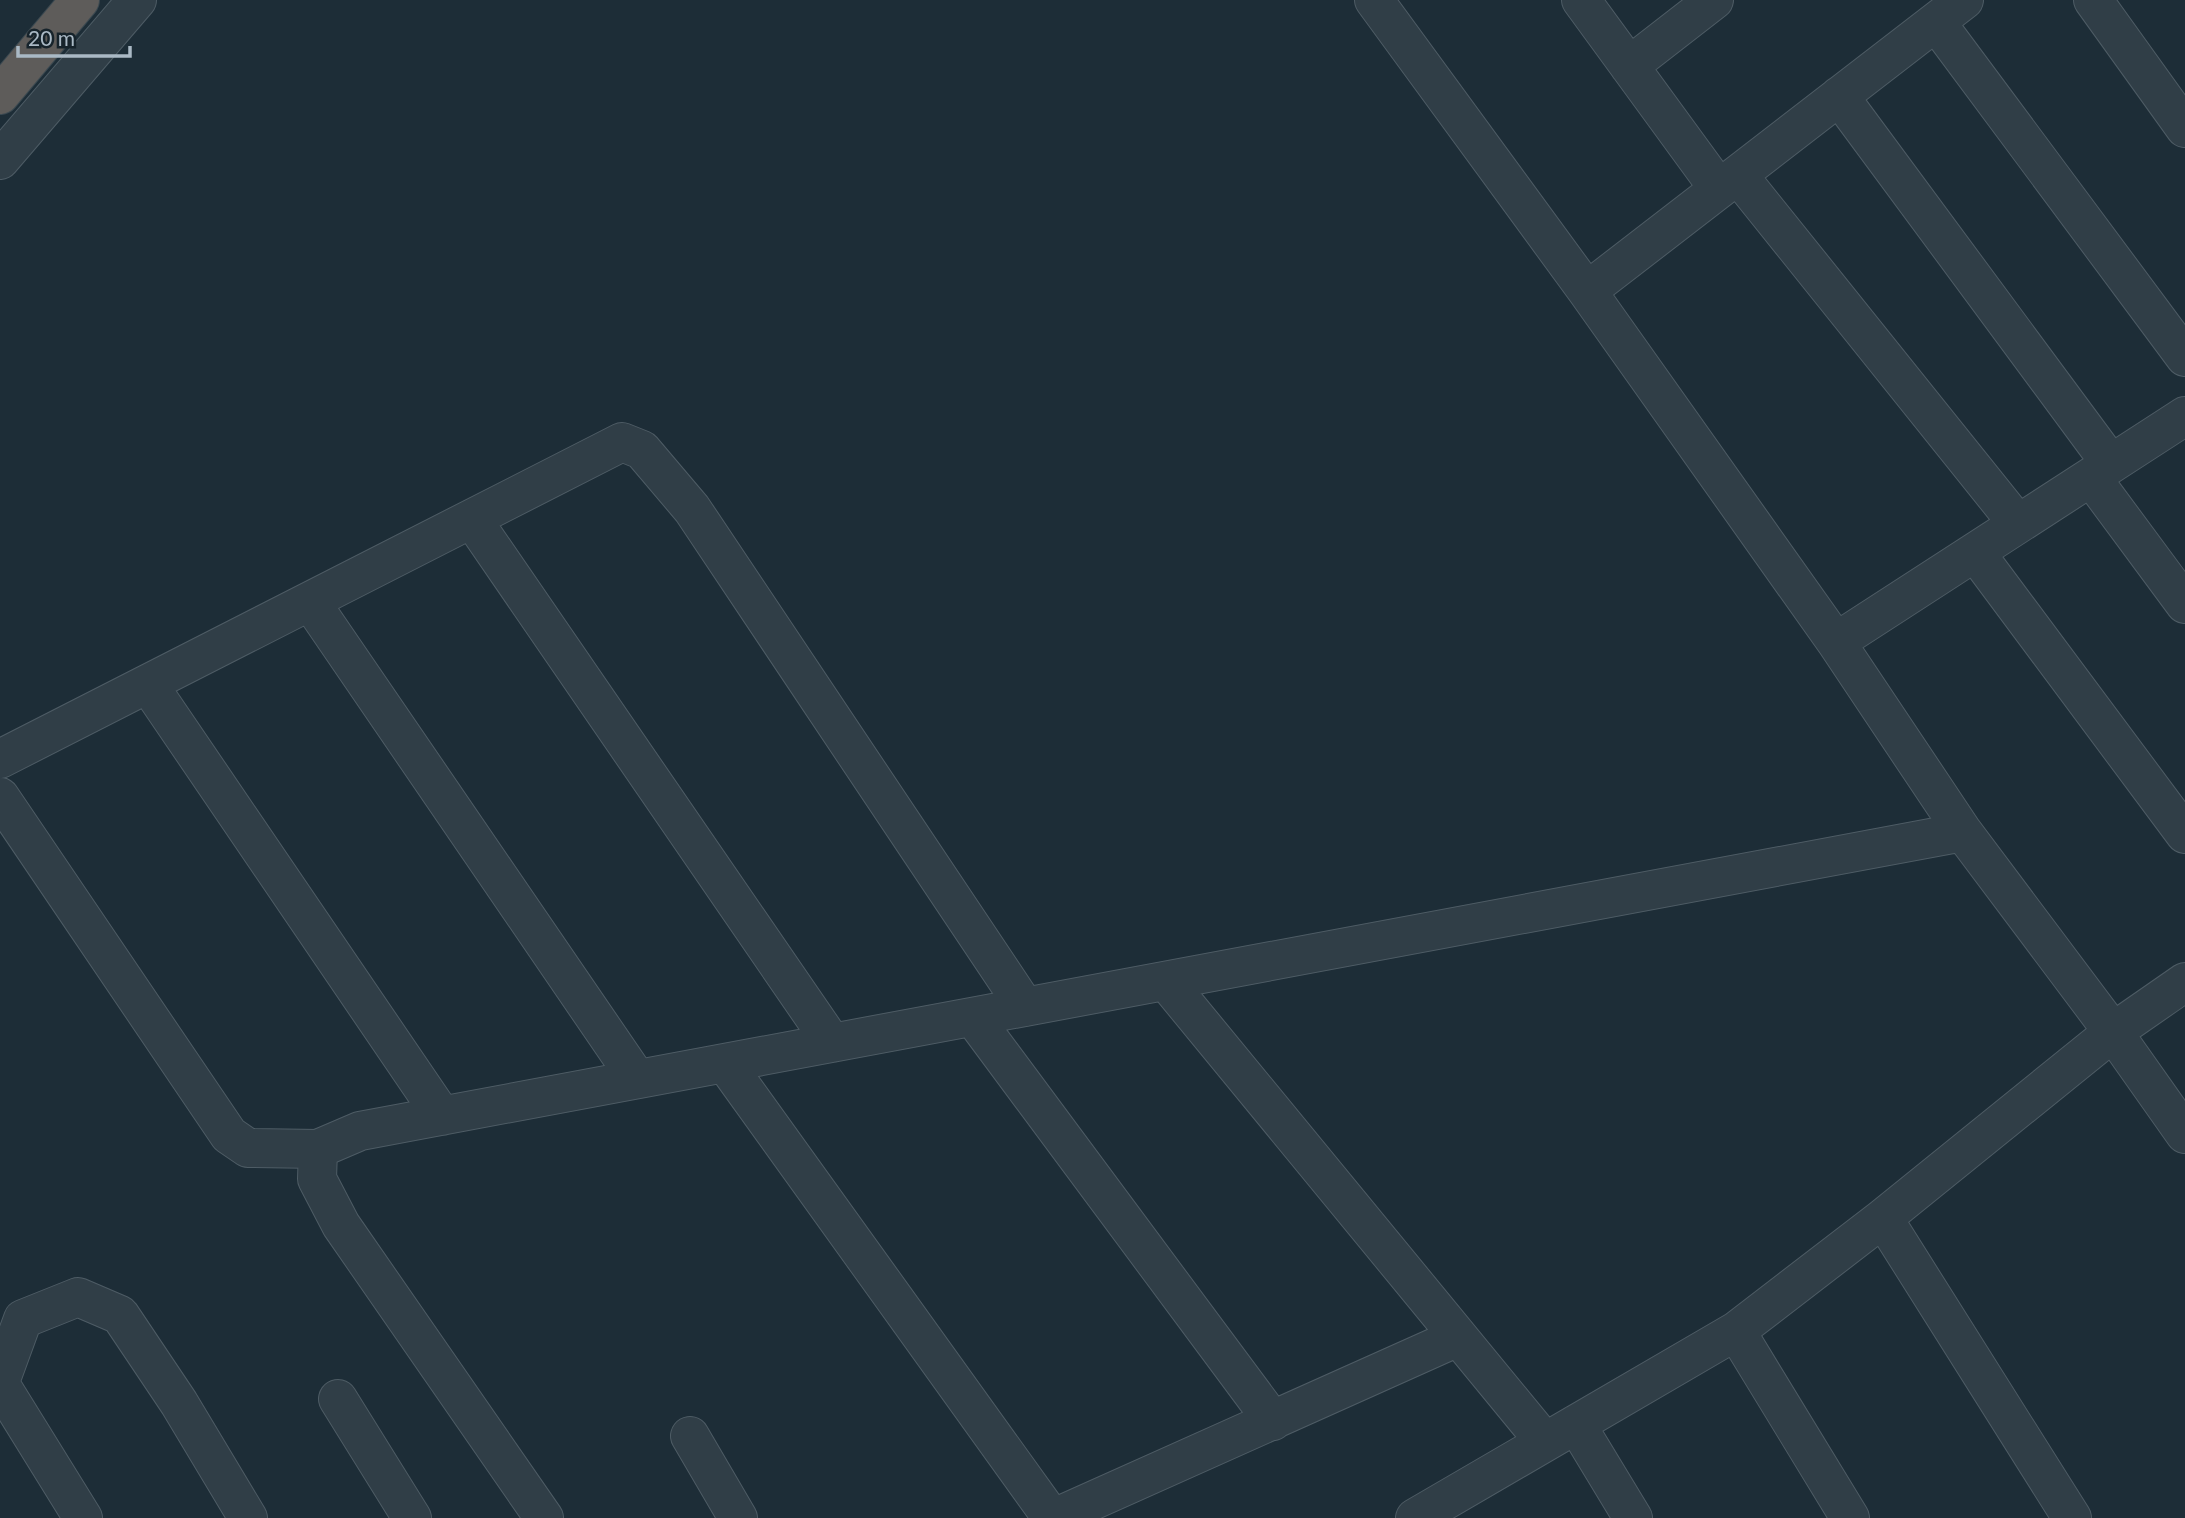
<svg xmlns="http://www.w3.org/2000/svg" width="2185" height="1518" font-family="Lato,sans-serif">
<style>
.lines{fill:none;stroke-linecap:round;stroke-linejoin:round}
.minor-casing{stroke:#4e5c65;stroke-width:40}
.tertiary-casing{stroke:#4e5c65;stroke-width:40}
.trunk-casing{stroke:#3b4951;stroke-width:40}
.minor{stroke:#303e47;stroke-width:38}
.tertiary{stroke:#303e47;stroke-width:38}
.trunk{stroke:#5e5c5a;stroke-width:38}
</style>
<rect width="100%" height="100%" fill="#1d2d37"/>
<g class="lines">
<g class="minor-casing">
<path id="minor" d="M 1374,0 L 1587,291 L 1836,642 L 1963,832 L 2113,1032 L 2185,1134
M 1581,0 L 1719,189
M 2093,0 L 2185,128
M 1936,22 L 2185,357
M 1629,66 L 1714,0
M 1839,96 L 2111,464
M 1738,175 L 2018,524
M 1587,291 L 1964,0
M 2091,477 L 2185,604
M 472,519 L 832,1043
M 1975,552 L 2185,834
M 310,601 L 637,1079
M 1836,642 L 2185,416
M 148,684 L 442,1116
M 0,759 L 622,442 L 642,450 L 692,509 L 1025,1007
M 0,797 L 229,1135 L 248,1148 L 318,1149
M 1166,981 L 1545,1442
M 973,1017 L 1273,1421
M 725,1063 L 1052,1518
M 1883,1218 L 2072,1518
M 1736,1331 L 1850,1518
M 0,1382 L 23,1319 L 78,1297 L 120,1315 L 179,1403 L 248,1518
M 0,1384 L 83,1518
M 338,1399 L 412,1518
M 1576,1424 L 1633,1518
M 690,1436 L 738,1518
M 544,1518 L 341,1225 L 317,1179 L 318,1149 L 360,1131 L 1963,832
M 1054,1518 L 1458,1337
M 1415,1518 L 1736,1331 L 1883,1218 L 2113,1032 L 2185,982"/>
</g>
<g class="tertiary-casing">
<path id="tertiary" d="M 0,160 L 137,0"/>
</g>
<g class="trunk-casing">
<path id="trunk" d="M 0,95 L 80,0"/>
</g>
<use href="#minor" class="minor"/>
<use href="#tertiary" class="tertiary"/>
<use href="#trunk" class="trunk"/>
</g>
<path d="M18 46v10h112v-10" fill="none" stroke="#aab9c5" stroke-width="3.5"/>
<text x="28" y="46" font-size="21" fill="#aab9c5" stroke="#16232b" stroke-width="5" paint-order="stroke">20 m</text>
</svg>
